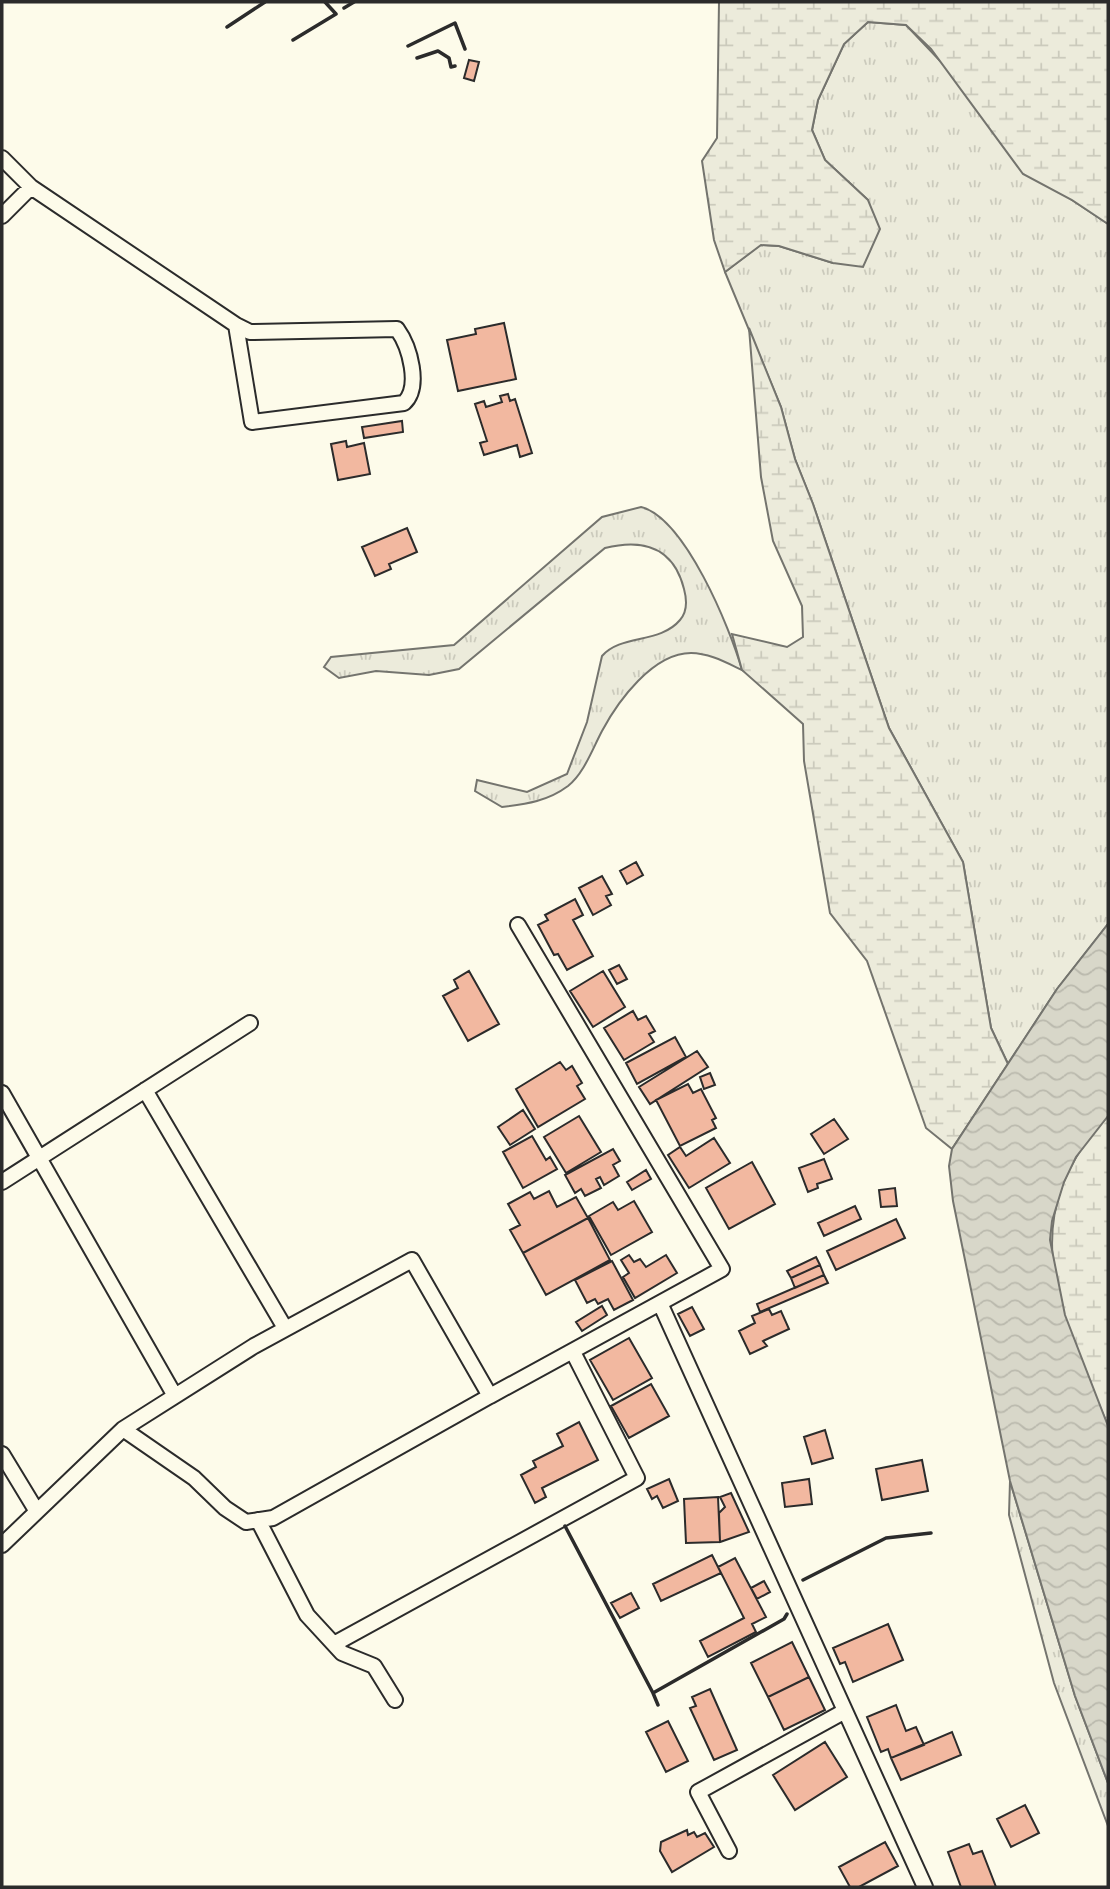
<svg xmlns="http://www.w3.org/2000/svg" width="1110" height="1889" font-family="'PT Sans Narrow',sans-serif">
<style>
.grass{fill:url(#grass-tufts);stroke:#74746e;stroke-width:2}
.wetland{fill:url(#wetland-marsh);stroke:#74746e;stroke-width:2}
.water{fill:url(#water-waves);stroke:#74746e;stroke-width:2}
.building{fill:#f2b8a0;stroke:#2b2b2b;stroke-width:2}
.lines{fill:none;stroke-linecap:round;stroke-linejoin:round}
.minor-casing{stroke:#2b2b2b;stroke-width:18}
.minor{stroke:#fdfbea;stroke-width:14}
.wall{stroke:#2b2b2b;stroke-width:3.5}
</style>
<defs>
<pattern id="grass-tufts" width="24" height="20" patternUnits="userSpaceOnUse" patternTransform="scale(1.75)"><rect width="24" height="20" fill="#ecebdb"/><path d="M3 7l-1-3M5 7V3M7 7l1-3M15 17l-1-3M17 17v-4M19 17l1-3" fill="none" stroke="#cbcabc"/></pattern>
<pattern id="wetland-marsh" width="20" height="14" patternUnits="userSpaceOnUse" patternTransform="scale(1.75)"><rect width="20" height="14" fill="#ecebdb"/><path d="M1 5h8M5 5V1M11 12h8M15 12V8" fill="none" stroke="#cbcabc"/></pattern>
<pattern id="water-waves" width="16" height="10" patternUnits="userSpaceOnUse" patternTransform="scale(1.75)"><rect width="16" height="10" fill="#d8d7c9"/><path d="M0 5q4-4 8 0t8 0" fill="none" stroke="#bab9ad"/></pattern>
</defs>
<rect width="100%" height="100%" fill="#fdfbea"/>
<path class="grass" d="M 868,22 L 906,25 L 1072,200 L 1108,224 L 1108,924 L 1057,989 L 1008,1064 L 991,1028 L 963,862 L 889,728 L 813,504 L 795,459 L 781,407 L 725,272 L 760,245 L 779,246 L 833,263 L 868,200 L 825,160 L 812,130 L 818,100 L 844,44 Z
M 641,507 C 685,518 730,628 742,670 C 727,663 709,653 691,653 C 653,653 618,701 602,731 C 592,750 584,773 568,786 C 548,801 527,804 502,807 L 475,791 L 477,780 L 527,792 L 567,774 L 587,722 L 602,656 C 621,634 660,644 680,620 C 687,612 687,600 684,589 C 674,549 645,538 605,548 L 459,669 L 429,675 L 376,671 L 339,678 L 324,667 L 331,657 L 454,645 L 602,517 Z
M 1010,1481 L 1075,1696 L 1108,1783 L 1108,1826 L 1054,1683 L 1009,1515 Z"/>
<path class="wetland" d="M 719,2 L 1108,2 L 1108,224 L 1072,200 L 1023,174 L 931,49 L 906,25 L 868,22 L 844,44 L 818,100 L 812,130 L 825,160 L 868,200 L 880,229 L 863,267 L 833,263 L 779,246 L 761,245 L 725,272 L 714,240 L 702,161 L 717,138 Z
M 749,328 L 781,407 L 795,459 L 813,504 L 889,728 L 963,862 L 991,1028 L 1008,1064 L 952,1149 L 926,1128 L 867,961 L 830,913 L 804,761 L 803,724 L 742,670 L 732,634 L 787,647 L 803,637 L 802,606 L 773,541 L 761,477 Z
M 1108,1116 L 1108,1426 C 1061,1314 1010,1219 1108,1116 Z"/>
<path class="water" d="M 1108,924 L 1108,1116 L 1076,1157 L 1064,1182 L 1052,1221 L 1050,1240 L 1065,1315 L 1108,1426 L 1108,1783 L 1075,1696 L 1010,1481 L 953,1201 L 949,1166 L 952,1149 L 1057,989 Z"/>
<path class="building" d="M 469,60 L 479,62 L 474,81 L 464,78 Z
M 504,323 L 516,379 L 458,391 L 447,340 L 476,334 L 475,329 Z
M 508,394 L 510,401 L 515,399 L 532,453 L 520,457 L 517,445 L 484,455 L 480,443 L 487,441 L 475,404 L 484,401 L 486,407 L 502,402 L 500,396 Z
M 402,421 L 403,432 L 364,438 L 362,427 Z
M 346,441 L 347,447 L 364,443 L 370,474 L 338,480 L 331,444 Z
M 407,528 L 417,552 L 389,564 L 391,569 L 375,576 L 362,547 Z
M 636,862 L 643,875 L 627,884 L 620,871 Z
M 602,876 L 612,894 L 606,896 L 611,905 L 593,915 L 579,888 Z
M 575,899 L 583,915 L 573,920 L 593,956 L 567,970 L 558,954 L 554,955 L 538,925 L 548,920 L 545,915 Z
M 619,965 L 627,979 L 617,984 L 609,970 Z
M 469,971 L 499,1024 L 468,1041 L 443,996 L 458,988 L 454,980 Z
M 603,971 L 625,1007 L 593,1027 L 570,991 Z
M 633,1011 L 638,1020 L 646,1016 L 655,1031 L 649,1034 L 654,1042 L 624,1060 L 604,1028 Z
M 675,1037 L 686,1057 L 637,1084 L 626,1063 Z
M 697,1051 L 708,1067 L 650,1104 L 639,1087 Z
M 560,1062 L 566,1070 L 572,1066 L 582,1083 L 577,1086 L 585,1099 L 538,1127 L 516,1089 Z
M 710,1073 L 715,1085 L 704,1089 L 700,1077 Z
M 688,1084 L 693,1093 L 701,1089 L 716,1118 L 712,1120 L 716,1128 L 680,1146 L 656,1100 Z
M 523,1110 L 535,1129 L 510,1145 L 498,1127 Z
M 579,1116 L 601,1152 L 566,1173 L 544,1137 Z
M 834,1119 L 848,1139 L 824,1154 L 811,1134 Z
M 532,1136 L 546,1160 L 550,1157 L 557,1169 L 523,1188 L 503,1152 Z
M 714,1138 L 730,1163 L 689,1188 L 668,1155 L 680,1147 L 686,1156 Z
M 613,1149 L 620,1161 L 613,1165 L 619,1176 L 604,1185 L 600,1177 L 596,1179 L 601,1188 L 585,1196 L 581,1189 L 575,1193 L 565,1175 Z
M 824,1159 L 832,1179 L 817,1184 L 818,1188 L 808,1192 L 799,1168 Z
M 752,1162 L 775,1204 L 729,1229 L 706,1188 Z
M 646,1170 L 651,1179 L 632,1190 L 627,1182 Z
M 895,1188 L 897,1206 L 881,1207 L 879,1190 Z
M 549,1191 L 557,1207 L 576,1197 L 588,1218 L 523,1253 L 510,1230 L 520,1225 L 508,1204 L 530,1192 L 534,1199 Z
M 634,1201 L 652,1232 L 611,1255 L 589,1216 L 613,1202 L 618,1210 Z
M 855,1206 L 861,1219 L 824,1236 L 818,1223 Z
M 588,1218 L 610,1260 L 546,1295 L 523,1253 Z
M 896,1219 L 905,1238 L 836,1270 L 827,1251 Z
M 629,1255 L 634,1262 L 640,1259 L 646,1267 L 666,1255 L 677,1273 L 635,1298 L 623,1277 L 629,1273 L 621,1260 Z
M 816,1257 L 820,1265 L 791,1278 L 787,1271 Z
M 612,1261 L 633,1300 L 614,1310 L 608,1299 L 598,1304 L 595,1299 L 587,1303 L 575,1280 Z
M 820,1265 L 824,1275 L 795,1288 L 791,1278 Z
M 824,1275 L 828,1283 L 760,1312 L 757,1304 Z
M 602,1306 L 607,1315 L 582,1331 L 576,1322 Z
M 692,1307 L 704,1329 L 690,1336 L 678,1314 Z
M 769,1309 L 772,1315 L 781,1311 L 789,1329 L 763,1341 L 767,1346 L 750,1354 L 739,1331 L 755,1323 L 752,1316 Z
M 629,1338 L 652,1378 L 613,1400 L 590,1360 Z
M 651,1384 L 669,1416 L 629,1438 L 611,1406 Z
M 579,1422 L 598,1460 L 542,1488 L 546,1497 L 535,1503 L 521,1475 L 536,1467 L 533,1461 L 563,1446 L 557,1434 Z
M 825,1430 L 833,1458 L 812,1464 L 804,1437 Z
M 922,1460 L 928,1491 L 882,1500 L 876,1469 Z
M 669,1479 L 678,1501 L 663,1508 L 657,1496 L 652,1499 L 647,1489 Z
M 809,1479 L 812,1504 L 785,1507 L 782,1483 Z
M 731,1493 L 749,1532 L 720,1542 L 719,1513 L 725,1507 L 720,1497 Z
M 718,1497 L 720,1542 L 686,1543 L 684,1499 Z
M 712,1555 L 721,1573 L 661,1601 L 653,1584 Z
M 735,1558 L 766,1617 L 752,1624 L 756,1632 L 708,1657 L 700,1641 L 744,1618 L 718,1567 Z
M 764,1581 L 770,1592 L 757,1599 L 751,1588 Z
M 631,1593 L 639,1608 L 620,1618 L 611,1603 Z
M 888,1624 L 903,1660 L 853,1682 L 845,1662 L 840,1664 L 833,1648 Z
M 792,1642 L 809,1677 L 768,1697 L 751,1663 Z
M 809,1677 L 825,1710 L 784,1730 L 768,1697 Z
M 710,1689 L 737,1750 L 714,1760 L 690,1708 L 696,1706 L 692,1697 Z
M 896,1705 L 906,1731 L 916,1727 L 924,1745 L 891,1758 L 888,1749 L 881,1752 L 867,1717 Z
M 668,1721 L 688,1761 L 666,1772 L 646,1732 Z
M 952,1732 L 961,1755 L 901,1780 L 891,1758 Z
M 825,1742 L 847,1777 L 795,1810 L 773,1775 Z
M 1025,1805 L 1039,1833 L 1011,1847 L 997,1819 Z
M 687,1830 L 688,1835 L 694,1832 L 697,1837 L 705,1833 L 714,1847 L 672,1872 L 660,1851 L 661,1842 Z
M 885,1842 L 898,1866 L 859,1887 L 850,1887 L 839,1867 Z
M 969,1844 L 973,1854 L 982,1851 L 996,1887 L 961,1887 L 948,1852 Z"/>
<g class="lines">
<g class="minor-casing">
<path id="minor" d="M 2,158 L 31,187 L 236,325 L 250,332 L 397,329 C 410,347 421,387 404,403 L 252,422 L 236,325
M 2,216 L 31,187
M 145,1090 L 285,1328
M 2,1093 L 175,1396
M 2,1182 L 250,1023
M 660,1303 L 925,1887
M 123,1429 L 194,1478 L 225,1508 L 246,1522 L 273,1518 L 490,1396
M 2,1454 L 36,1510
M 258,1520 L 307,1615 L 342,1653 L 374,1666 L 395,1700
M 2,1545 L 123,1429 L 254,1346 L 412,1260 L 490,1396 L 722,1269 L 518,925
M 334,1644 L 637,1478 L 573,1352
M 729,1851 L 698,1792 L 845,1711"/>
</g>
<use href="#minor" class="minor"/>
<path class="wall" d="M 344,8 L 354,2
M 227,27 L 265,2
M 293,40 L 336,14 L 325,2
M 408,46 L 455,23 L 465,49
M 417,58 L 438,51 L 449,58 L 451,67 L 455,66
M 565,1526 L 653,1693 L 784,1619 L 787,1614
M 803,1580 L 886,1538 L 931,1533
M 653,1693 L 658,1705"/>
</g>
<rect width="1110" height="1889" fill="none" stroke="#2b2b2b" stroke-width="7"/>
</svg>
